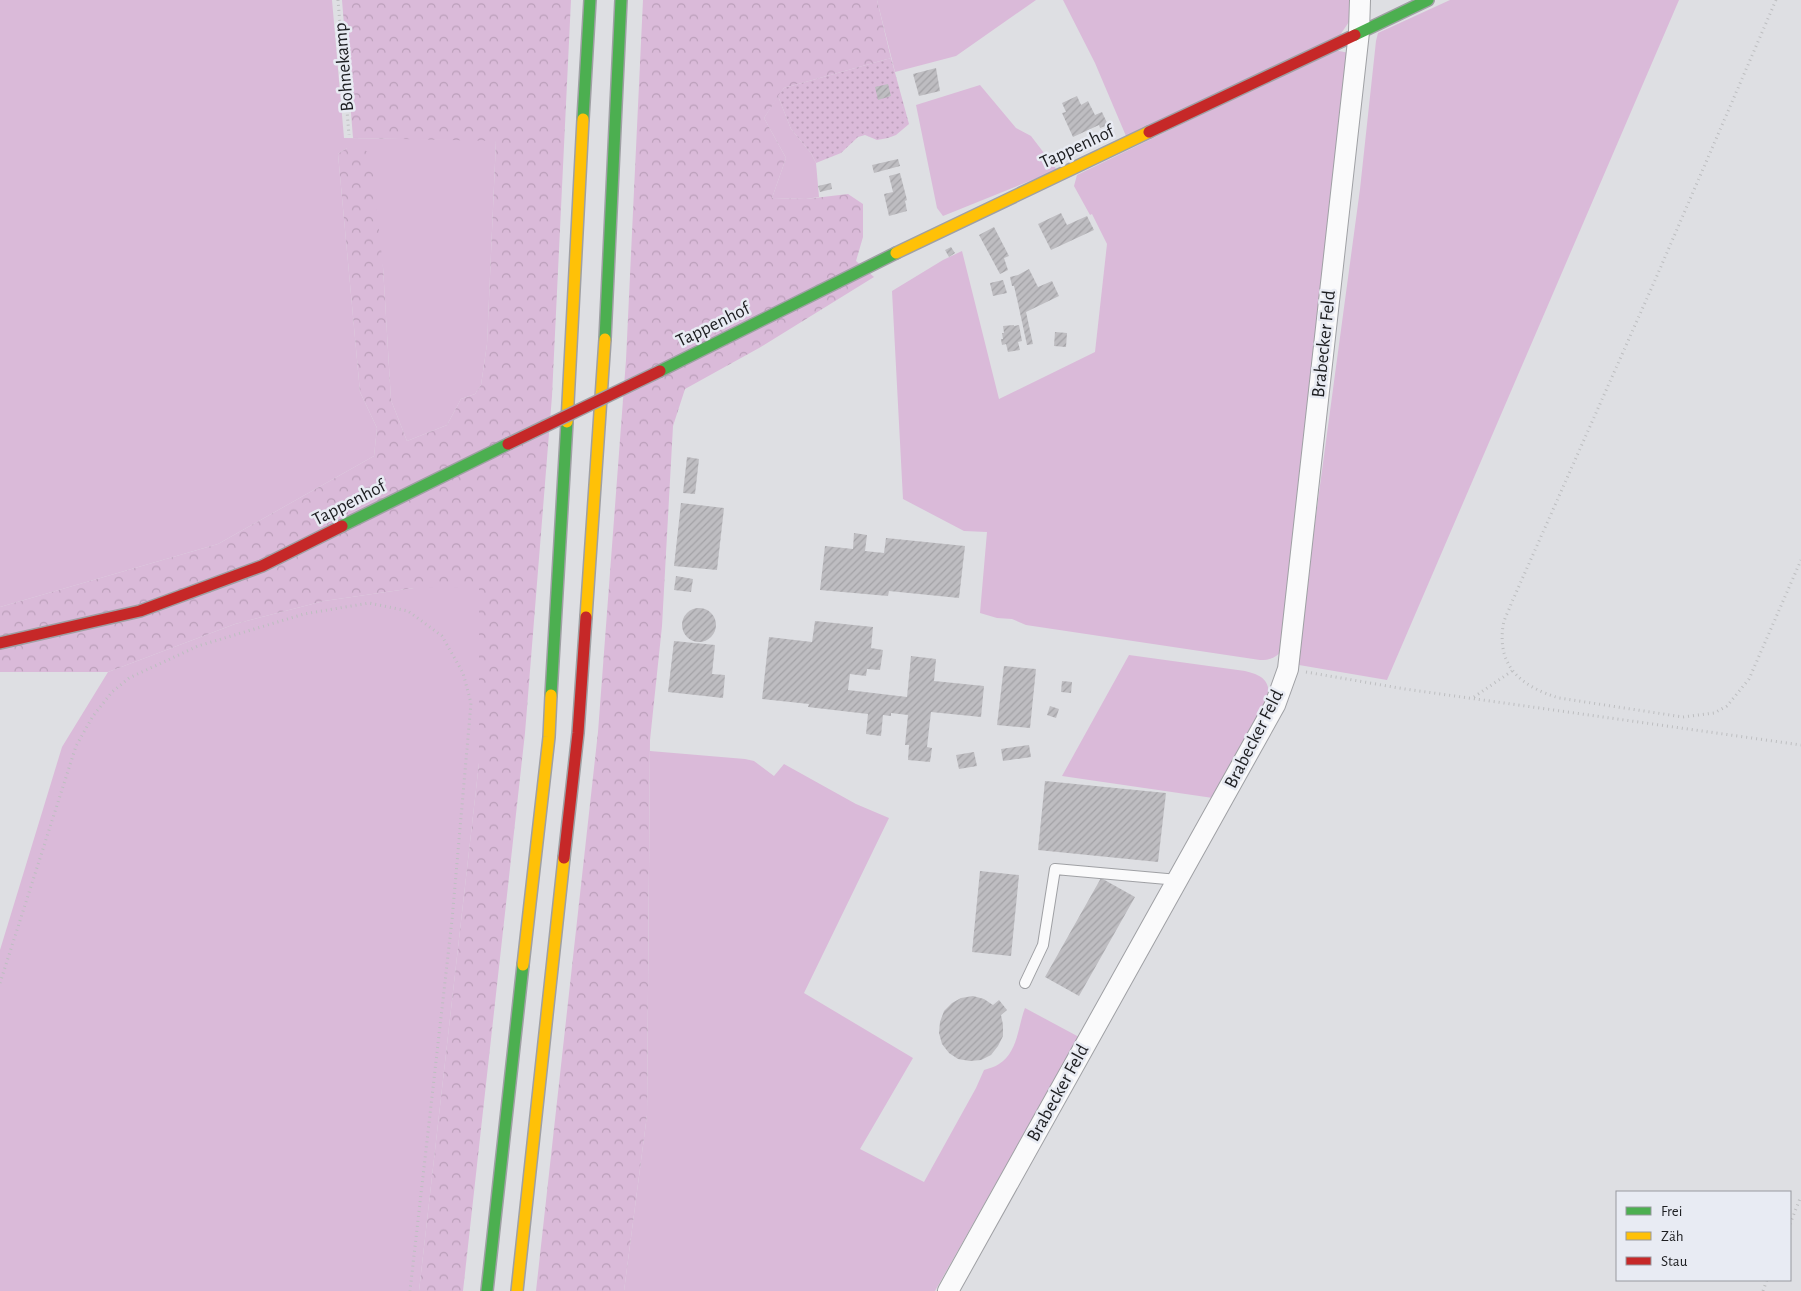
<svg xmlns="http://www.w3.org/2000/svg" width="1801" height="1291" font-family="'Alegreya Sans',sans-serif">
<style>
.grass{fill:#dabad9}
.forest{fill:url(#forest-crowns)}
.park{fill:url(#park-dots)}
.building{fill:url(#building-hatch)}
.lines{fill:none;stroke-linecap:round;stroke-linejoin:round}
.lane-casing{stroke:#9fa0a4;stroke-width:12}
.street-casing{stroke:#9fa0a4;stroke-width:22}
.fast-casing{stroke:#9fa0a4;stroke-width:14}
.slow-casing{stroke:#9fa0a4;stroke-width:14}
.jam-casing{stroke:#9fa0a4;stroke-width:14}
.path{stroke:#bdbec0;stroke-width:3;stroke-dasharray:1 4;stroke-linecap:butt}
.lane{stroke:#fafafb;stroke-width:10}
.street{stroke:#fafafb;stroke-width:20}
.fast{stroke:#4caf50;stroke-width:11}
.slow{stroke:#ffc107;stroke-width:11}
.jam{stroke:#c62828;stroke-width:11}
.jam-bridge-casing{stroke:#9fa0a4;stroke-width:14;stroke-linecap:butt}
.jam-bridge{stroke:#c62828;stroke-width:11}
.labels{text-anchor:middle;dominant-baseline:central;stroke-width:5;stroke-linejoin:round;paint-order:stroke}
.street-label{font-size:19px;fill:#1d1e21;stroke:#e8ebf3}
</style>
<defs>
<pattern id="forest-crowns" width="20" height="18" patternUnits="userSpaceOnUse" patternTransform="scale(1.25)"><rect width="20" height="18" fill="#dabad9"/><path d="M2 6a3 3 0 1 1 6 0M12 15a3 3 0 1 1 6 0" fill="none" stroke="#bb9fba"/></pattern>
<pattern id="park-dots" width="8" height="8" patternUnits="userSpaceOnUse" patternTransform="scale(1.25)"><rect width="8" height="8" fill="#dabad9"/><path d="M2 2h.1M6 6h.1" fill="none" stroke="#bb9fba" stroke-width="1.8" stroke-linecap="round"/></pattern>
<pattern id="building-hatch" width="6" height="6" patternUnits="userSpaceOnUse" patternTransform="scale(1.25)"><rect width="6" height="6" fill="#bebdc1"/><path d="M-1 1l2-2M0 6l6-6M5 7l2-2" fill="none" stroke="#a3a2a6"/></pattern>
</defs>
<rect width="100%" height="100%" fill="#dedfe3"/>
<path class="grass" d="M 0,0 L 332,0 L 344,138 L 496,140 L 487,344 L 481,385 L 475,394 L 461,399 L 447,425 L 407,441 L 391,400 L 383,267 L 347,148 L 338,154 L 360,392 L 377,428 L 374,456 L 218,544 L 0,607 Z
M 877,0 L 1036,0 L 956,56 L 895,72 Z
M 1063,0 L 1353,0 L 1351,19 L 1340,35 L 1126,136 L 1095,63 Z
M 1450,0 L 1679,0 L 1387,680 L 1299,665 L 1297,663 L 1297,656 L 1360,189 L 1376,41 L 1378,33 Z
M 1334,50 L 1349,53 L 1282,651 C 1275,658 1270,660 1260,660 L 1026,625 L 1012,619 L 997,618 L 980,613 L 987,532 L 964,531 L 903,499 L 892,291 L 943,260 L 962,251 L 999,399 L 1095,352 L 1107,244 L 1092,214 L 1090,215 L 1074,186 L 1077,175 Z
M 980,85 L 1016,128 L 1031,136 L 1057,170 L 943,216 L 937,208 L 916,105 Z
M 778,96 L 791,129 L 811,153 L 816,163 L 819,197 L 806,199 L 772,198 L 786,158 L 764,118 Z
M 414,588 L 479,588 L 479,763 L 419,1291 L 0,1291 L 0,950 L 62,747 L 108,672 L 235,624 L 324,601 Z
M 1129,655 L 1245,671 C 1260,675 1269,678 1269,696 L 1213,798 L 1062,776 Z
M 650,751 L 745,759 L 754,761 L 774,776 L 784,764 L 856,804 L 889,818 L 804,993 L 913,1058 L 860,1149 L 924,1182 L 976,1088 L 984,1070 C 989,1068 995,1067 999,1064 C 1018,1052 1018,1026 1025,1008 L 1079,1037 L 935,1291 L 624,1291 L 647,1115 Z"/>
<path class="forest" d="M 342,0 L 571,0 L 552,396 L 525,733 L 463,1291 L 419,1291 L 479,763 L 479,588 L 414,588 L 324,601 L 235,624 L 108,672 L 0,672 L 0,607 L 218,544 L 374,456 L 377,428 L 360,392 L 338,154 L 347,148 L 360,147 L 371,154 L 383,267 L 391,400 L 407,441 L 447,425 L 461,399 L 475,394 L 481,385 L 487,344 L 496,141 L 353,138 Z
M 643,0 L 877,0 L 891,58 L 784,88 L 764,118 L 786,158 L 772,198 L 806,199 L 848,194 L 863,204 L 863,237 L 856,261 L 874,277 L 759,348 L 685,389 L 673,426 L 662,626 L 650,740 L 647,1115 L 624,1291 L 536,1291 L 598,732 L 626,360 Z"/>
<path class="park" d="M 891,58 L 909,124 L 896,135 L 888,138 L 877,140 L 865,135 L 858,137 L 841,153 L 816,163 L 811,153 L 791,129 L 778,96 L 784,88 Z"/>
<path class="building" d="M 936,68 L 940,91 L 919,96 L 913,74 Z
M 888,84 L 891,96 L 878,100 L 875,87 Z
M 1077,96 L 1081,105 L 1088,101 L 1095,115 L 1102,112 L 1108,125 L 1100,128 L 1099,125 L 1073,137 L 1062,113 L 1066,112 L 1062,103 Z
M 898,159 L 900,166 L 874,173 L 872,165 Z
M 900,173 L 907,200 L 905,201 L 907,211 L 889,216 L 884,194 L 893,192 L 889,176 Z
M 831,183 L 832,189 L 820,192 L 818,186 Z
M 1061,213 L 1067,225 L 1087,216 L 1094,230 L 1051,250 L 1038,224 Z
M 994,227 L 1009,256 L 1004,258 L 1008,270 L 1000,274 L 979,235 Z
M 951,247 L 955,253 L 949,257 L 945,250 Z
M 1029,269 L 1038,287 L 1052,281 L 1059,296 L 1026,312 L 1033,344 L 1027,345 L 1017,299 L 1014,286 L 1012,286 L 1010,277 L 1018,275 Z
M 1003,280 L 1007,293 L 993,296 L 990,283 Z
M 1014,325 L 1014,326 L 1019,325 L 1022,341 L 1018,342 L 1020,350 L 1008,352 L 1006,344 L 1002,345 L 1001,339 L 1003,339 L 1002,333 L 1004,333 L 1003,326 Z
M 1055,332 L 1067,333 L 1066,347 L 1054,346 Z
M 687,457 L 699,459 L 695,494 L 683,493 Z
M 681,503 L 724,508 L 717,570 L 674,566 Z
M 854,533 L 867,535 L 865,551 L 884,553 L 886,538 L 965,546 L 959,598 L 889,591 L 888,596 L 820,590 L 825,546 L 853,549 Z
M 676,576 L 693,579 L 691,592 L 674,590 Z
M682 625a17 17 0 1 1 34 0a17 17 0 1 1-34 0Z
M 815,621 L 873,627 L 871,648 L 883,650 L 880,670 L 867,669 L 866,676 L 850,674 L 848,690 L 907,697 L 911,656 L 936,659 L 934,681 L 984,686 L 981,717 L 931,712 L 927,747 L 932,748 L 930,762 L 908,760 L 909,745 L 905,745 L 908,715 L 891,713 L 891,716 L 883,715 L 881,736 L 866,734 L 868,714 L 808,707 L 809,704 L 762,699 L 769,637 L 812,642 Z
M 674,641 L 715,645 L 712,674 L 725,675 L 723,698 L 668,692 Z
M 1004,666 L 1036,669 L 1030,728 L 997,725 Z
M 1062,681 L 1072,682 L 1071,693 L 1061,692 Z
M 1050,706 L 1059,709 L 1056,718 L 1047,715 Z
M 1029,745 L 1031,757 L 1003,761 L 1001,749 Z
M 974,752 L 977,766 L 959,769 L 956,755 Z
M 1045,781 L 1166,793 L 1158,862 L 1038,850 Z
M 980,871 L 1019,875 L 1011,956 L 972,952 Z
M 1101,878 L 1135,897 L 1079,996 L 1045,977 Z
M 973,996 L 984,999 L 993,1005 L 999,1000 L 1007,1010 L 1001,1015 L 1003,1025 L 1003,1036 L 998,1046 L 991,1055 L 981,1060 L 970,1061 L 958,1059 L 949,1053 L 942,1044 L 939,1033 L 940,1022 L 944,1011 L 952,1003 L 961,998 Z"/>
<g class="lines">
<g class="lane-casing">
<path id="lane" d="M 1025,983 L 1043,945 L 1055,869 L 1178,880"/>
</g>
<g class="street-casing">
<path id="street" d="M 948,1291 L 1275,705 L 1288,669 L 1359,32 L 1360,0"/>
</g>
<g class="fast-casing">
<path id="fast" d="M 1355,35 L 1428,0
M 583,119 L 590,0
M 605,339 L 621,0
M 660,371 L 896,253
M 342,526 L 508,444
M 551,695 L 567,422
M 487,1291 L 523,965"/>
</g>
<g class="slow-casing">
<path id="slow" d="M 896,253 L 1149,132
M 567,422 L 583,119
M 586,617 L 605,339
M 523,965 L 549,737 L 551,695
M 517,1291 L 564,858"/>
</g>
<g class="jam-casing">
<path id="jam" d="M 1149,132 L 1355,35
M 0,643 L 140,611 L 262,566 L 342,526
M 564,858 L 578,733 L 586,617"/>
</g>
<path class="path" d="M 338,0 L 349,135
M 1776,0 L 1656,278 L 1511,604 C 1509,611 1504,618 1503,626 C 1497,668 1523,687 1559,698 L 1683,717 L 1714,713 L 1727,706 L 1749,679 L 1801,560
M 1306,672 L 1405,689 L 1801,745
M 1474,697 L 1512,671
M 0,983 L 76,746 L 93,716 L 112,692 L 129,678 L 198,646 L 304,614 L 369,603 L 408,611 L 442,636 L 463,673 L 471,703 L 452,920 L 410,1291
M 1790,1224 L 1801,1196
M 1763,1291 L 1767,1280"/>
<use href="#lane" class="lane"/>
<use href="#street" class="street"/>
<use href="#fast" class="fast"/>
<use href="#slow" class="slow"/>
<use href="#jam" class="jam"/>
<g class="jam-bridge-casing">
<path id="jam-bridge" d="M 508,444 L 660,371"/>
</g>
<use href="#jam-bridge" class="jam-bridge"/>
</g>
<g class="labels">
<g class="street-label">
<text transform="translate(344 67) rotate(-95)">Bohnekamp</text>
<text transform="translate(1077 147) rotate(-25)">Tappenhof</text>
<text transform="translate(713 325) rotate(-26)">Tappenhof</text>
<text transform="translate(1324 344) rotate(-84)">Brabecker Feld</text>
<text transform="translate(349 503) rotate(-27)">Tappenhof</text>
<text transform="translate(1254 739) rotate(-63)">Brabecker Feld</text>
<text transform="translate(1058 1093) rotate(-61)">Brabecker Feld</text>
</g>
</g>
<rect x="1616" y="1191" width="175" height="90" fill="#e8ebf3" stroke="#97999f"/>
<rect x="1626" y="1207" width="25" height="8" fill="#4caf50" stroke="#97999f"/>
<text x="1661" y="1216" font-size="15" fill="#1d1e21">Frei</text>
<rect x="1626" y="1232" width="25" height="8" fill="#ffc107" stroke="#97999f"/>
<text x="1661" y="1241" font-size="15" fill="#1d1e21">Zäh</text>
<rect x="1626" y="1257" width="25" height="8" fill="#c62828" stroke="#97999f"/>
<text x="1661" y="1266" font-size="15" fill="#1d1e21">Stau</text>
</svg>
